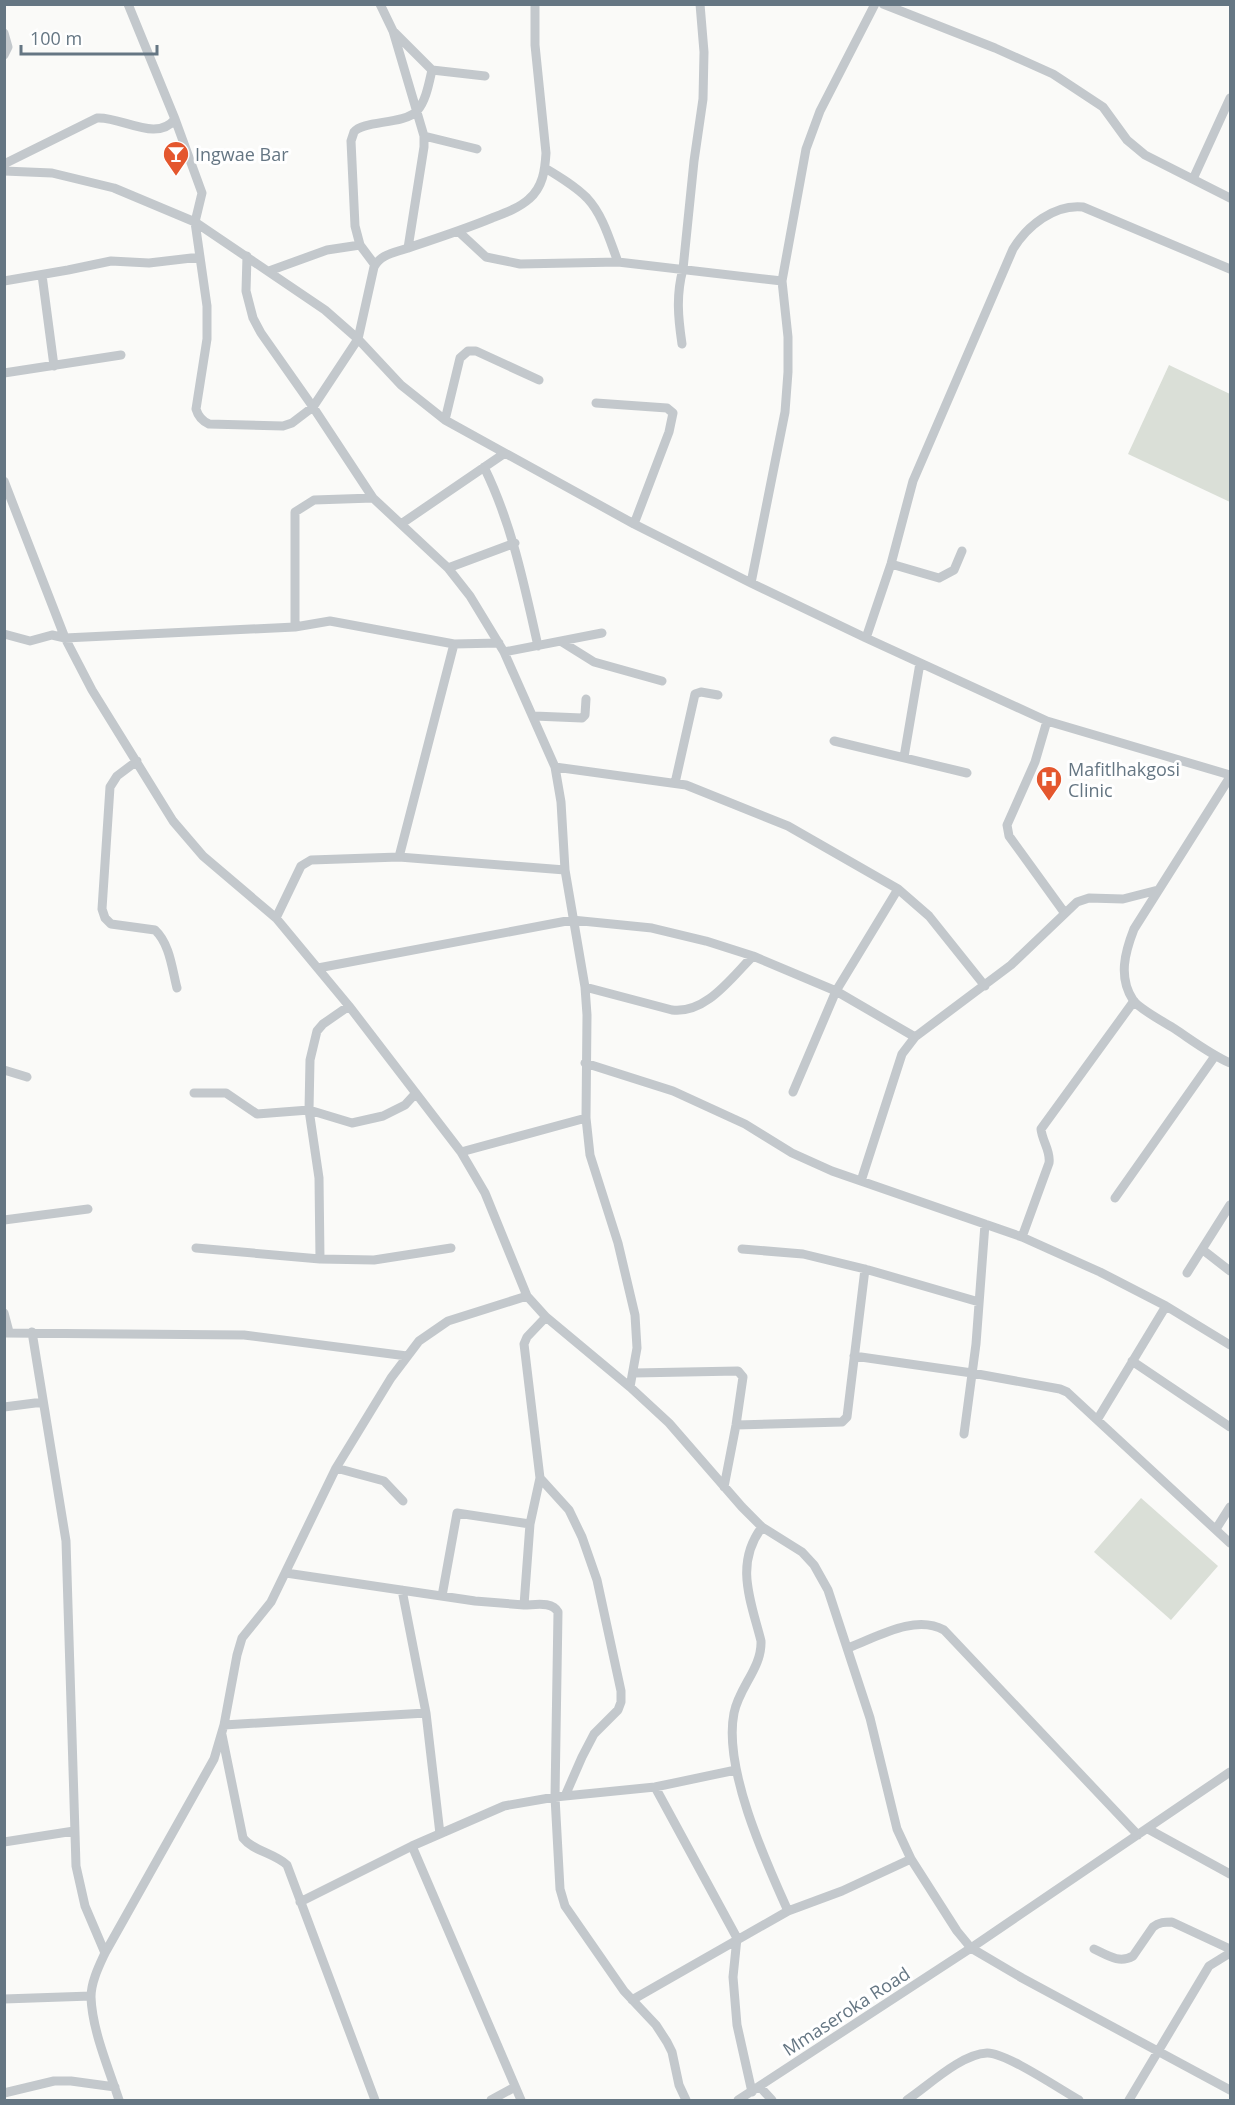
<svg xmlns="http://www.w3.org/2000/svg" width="1235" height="2105" font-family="'Open Sans',sans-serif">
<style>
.green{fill:#dadfd7}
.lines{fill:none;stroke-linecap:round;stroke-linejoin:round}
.minor{stroke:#c3c8cc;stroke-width:9}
.labels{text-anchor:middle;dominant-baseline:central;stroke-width:6;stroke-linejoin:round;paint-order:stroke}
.poi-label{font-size:18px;fill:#657683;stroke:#fff;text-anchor:start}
.street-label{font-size:18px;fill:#657683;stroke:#fff}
</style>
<rect width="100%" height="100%" fill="#fafaf8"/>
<path class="green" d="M 1169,365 L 1230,394 L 1230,502 L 1128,454 Z
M 1141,1498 L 1218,1566 L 1171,1620 L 1094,1552 Z"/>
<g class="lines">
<path class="minor" d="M 128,4 L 175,119 L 202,193 L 195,222 L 207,306 L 207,339 L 196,409 C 198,416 202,421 209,424 L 283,426 L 292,423 L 313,407 L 358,339 L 374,267 C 380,255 393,253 405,249 C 434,239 463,230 492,218 C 505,213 519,208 529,199 C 543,187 545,170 546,153 L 535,45 L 535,4
M 380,4 L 393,31 L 424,136 L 424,147 L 408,248
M 883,4 L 995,48 L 1053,74 L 1103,107 L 1127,140 L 1145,155 L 1230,198
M 4,33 L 8,47 L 4,55
M 432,70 L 485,76
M 424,136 L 477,149
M 4,164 L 97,118 C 121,116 157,143 175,119
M 545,168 C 560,177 575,186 587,198 C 603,215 610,241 618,262
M 4,171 L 52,173 L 114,188 L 195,222 L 325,310 L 358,339 L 401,385 L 445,420 L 634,524 L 751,583 L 866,638 L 1047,721 L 1230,775
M 1193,179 L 1230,98
M 459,232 L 486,257 L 520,264 L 618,262 L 782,281
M 247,256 L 246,291 L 253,318 L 261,333 L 313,407 L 373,498 L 448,568 L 470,596 L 504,652 L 555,767 L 561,802 L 565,870 L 585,987 L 587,1015 L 586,1118 L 590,1155 L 618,1243 L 635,1315 L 637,1348 L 630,1387
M 375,265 L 360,245 L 355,226 L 351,141 C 352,138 353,135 354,132 C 363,120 403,125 417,111 C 426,101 429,83 432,70 L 393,31
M 269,271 L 327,250 L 360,245
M 42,275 L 54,366
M 4,281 L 68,270 L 111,261 L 149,263 L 200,257
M 682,344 C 678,317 676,295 683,269 L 694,161 L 703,99 L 704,52 L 700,4
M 4,373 L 121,355
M 596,403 L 667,408 L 673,413 L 669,432 L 634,524
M 445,420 L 460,358 L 468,351 L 476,351 L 539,380
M 484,467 C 512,524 524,584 538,646
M 4,481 L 65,638 L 92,690 L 173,821 L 203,856 L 276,918 L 349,1006 L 461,1152 L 485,1193 L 527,1296 L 546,1317 L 630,1387 L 669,1423 L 742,1507 L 762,1527 L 802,1552 L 814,1565 L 828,1590 L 870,1718 L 897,1829 L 911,1859 L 957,1931 L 971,1948 L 1022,1978 L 1230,2090
M 401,524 L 505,453
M 891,564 L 939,578 L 954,570 L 962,551
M 448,568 L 515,543
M 751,583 L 785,412 L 788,372 L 788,337 L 782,281 L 806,149 L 820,111 L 875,4
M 295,627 L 295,512 L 314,500 L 373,498
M 4,634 L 30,641 L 52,635 L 65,638 L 295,627 L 330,621 L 454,644 L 499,643
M 866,638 L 891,564 L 913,481 L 1013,249 C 1027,226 1054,204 1083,207 L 1230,269
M 562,642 L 594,662 L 662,681
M 504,652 L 602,633
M 534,716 L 582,718 L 585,715 L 586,699
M 1047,721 L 1035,762 L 1007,825 L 1009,836 L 1064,912
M 834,741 L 967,773
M 904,757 L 920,663
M 137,761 L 117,776 L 110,787 L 102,909 L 105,918 L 111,924 L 155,930 C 170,944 172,969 177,988
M 555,767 L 686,785 L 788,826 L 898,889 L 929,916 L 985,986
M 1230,777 L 1134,929 C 1125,952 1118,977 1133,1000 C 1139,1009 1164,1022 1175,1029 C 1193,1041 1210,1054 1230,1063
M 675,783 L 695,694 L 701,692 L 718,695
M 399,857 L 454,644
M 276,918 L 301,866 L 311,860 L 399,857 L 565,870
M 318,968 L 572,920 L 652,928 L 706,941 L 753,956 L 836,991 L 915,1037
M 585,987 L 672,1010 C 706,1014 731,978 753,956
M 585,1063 L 673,1091 L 745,1124 L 792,1153 L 832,1171 L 1022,1237 L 1100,1272 L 1166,1306 L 1230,1345
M 4,1070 L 27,1077
M 793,1092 L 836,991 L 898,889
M 194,1093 L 226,1093 L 257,1114 L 309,1110 L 352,1123 L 383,1116 L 405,1105 L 416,1093
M 461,1152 L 586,1118
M 861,1181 L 902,1054 L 915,1037 L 1011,965 L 1077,902 L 1089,898 L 1123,899 L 1158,890
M 1115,1198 L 1215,1056
M 4,1220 L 88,1209
M 1022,1237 L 1049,1163 C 1051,1151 1042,1141 1041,1129 L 1134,1001
M 196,1248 L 320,1259 L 374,1260 L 451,1248
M 742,1249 L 803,1254 L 865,1269 L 979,1302
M 1203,1250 L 1230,1271
M 320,1259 L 319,1178 L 309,1110 L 310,1060 L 317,1031 L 323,1024 L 349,1006
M 1187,1273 L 1230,1205
M 4,1313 L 9,1332
M 32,1332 L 66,1541 L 76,1866 L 85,1906 L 105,1953
M 4,1333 L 244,1335 L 407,1356
M 854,1356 L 972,1373 L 1060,1389 L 1067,1392 L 1230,1543
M 1132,1361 L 1230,1427
M 634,1373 L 738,1371 L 743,1377 L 736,1425 L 724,1487
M 4,1407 L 43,1402
M 1097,1420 L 1166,1306
M 736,1425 L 842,1422 L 847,1417 L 865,1269
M 964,1434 L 976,1344 L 985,1224
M 336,1468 L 384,1481 L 403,1501
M 540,1478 L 569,1510 L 582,1537 L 597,1580 L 621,1691 L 621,1702 L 618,1710 L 594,1734 L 582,1757 L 565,1796
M 762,1527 C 734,1564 751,1601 761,1641 C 762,1668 739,1687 734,1713 C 723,1768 765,1860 788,1911
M 1216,1529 L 1230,1507
M 286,1573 L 475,1601 L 524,1605 L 530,1524 L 540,1478 L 524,1344 L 527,1337 L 546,1317
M 402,1590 L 426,1713 L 440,1834
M 442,1596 L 457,1513 L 530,1524
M 524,1605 C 535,1605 552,1601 558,1612 L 555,1797 L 560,1889 L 565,1906 L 624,1991 L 656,2025 L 667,2042 L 672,2052 L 679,2085 L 686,2100
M 848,1648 C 877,1637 915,1614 944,1630 L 1138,1835
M 224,1725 L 426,1713
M 222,1735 L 243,1838 C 253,1851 274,1853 287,1865 L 375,2100
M 655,1787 L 737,1938 L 733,1977 L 737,2025 L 752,2092
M 1148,1829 L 1230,1874
M 4,1842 L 74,1831
M 412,1846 L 521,2100
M 300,1902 L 412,1846 L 504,1806 L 555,1797 L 655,1787 L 736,1770
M 1094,1949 C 1107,1955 1119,1964 1133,1956 L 1153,1927 C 1159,1922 1165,1922 1172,1922 L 1230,1949
M 4,1999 L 91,1996
M 632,2000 L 788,1911 L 842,1891 L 911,1859
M 760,2087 L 772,2100
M 4,2093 L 54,2081 L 71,2081 L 115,2087
M 119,2100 C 109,2069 92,2030 91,1997 C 91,1982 99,1966 105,1953 L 214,1759 L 224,1725 L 237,1655 L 242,1638 L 271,1602 L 336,1468 L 391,1378 L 419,1341 L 448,1321 L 527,1296
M 491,2100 L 515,2087
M 738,2100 L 971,1948 L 1230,1772
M 907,2100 C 928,2086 961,2054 987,2053 C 1005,2052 1061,2090 1079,2100
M 1129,2100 L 1209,1966 L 1230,1953"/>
</g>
<defs>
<g id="bar-pin" transform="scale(1.35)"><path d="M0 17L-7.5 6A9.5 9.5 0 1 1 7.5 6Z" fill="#e4572e" stroke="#fff"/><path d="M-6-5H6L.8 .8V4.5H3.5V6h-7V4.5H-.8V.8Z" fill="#fff"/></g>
<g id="hospital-pin" transform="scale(1.35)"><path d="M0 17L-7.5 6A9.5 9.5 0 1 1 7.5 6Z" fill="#e4572e" stroke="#fff"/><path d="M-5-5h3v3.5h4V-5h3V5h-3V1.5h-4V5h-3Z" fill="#fff"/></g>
</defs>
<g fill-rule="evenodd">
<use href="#bar-pin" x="176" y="154"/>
<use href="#hospital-pin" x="1049" y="779"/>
</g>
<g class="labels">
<g class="poi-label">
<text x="195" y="154">Ingwae Bar</text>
<text x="1068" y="769">Mafitlhakgosi<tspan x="1068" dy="21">Clinic</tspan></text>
</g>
<g class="street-label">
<text transform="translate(846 2011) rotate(-33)">Mmaseroka Road</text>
</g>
</g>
<rect width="1235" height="2105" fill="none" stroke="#657683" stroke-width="12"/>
<path d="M21 45v9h136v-9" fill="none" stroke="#657683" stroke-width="3"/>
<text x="30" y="45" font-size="18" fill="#657683" stroke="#ffffff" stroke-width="4.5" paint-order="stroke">100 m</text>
</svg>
